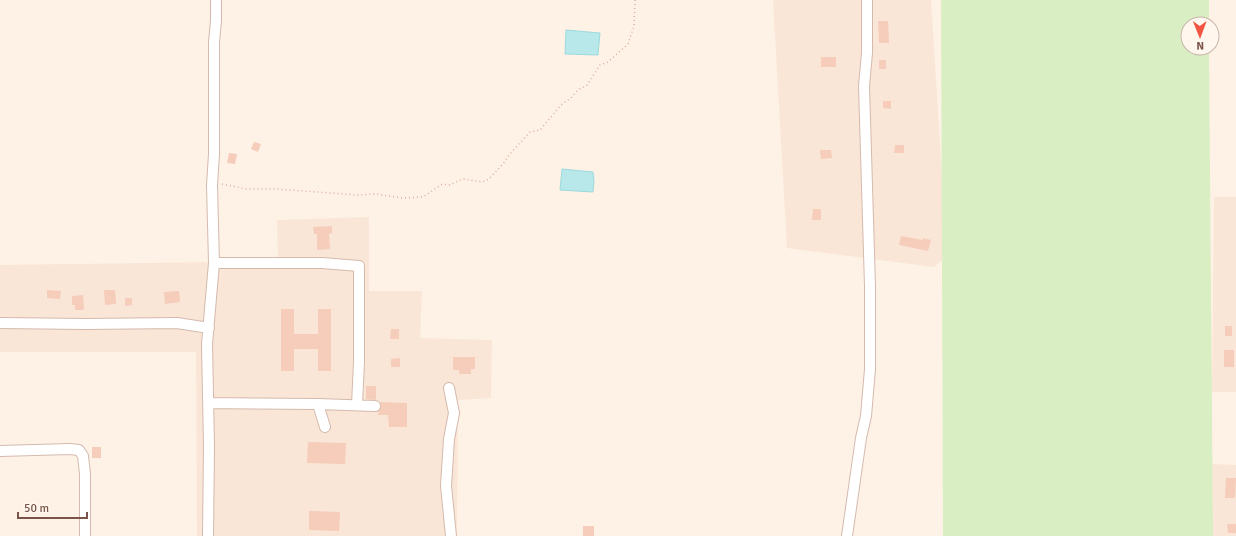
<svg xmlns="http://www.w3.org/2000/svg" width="1236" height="536" font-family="Signika,sans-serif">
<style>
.residential{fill:#f9e6d6}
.green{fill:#d9eec2}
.water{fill:#b8e8ea;stroke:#9ddadd}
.building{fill:#f6ccbb}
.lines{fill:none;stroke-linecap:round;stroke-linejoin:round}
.minor-casing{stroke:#d4baad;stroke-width:12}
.path{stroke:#dcaf9d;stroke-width:1.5;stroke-dasharray:1 3;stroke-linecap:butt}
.minor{stroke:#fff;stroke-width:10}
</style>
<rect width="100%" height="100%" fill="#fef2e6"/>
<path class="residential" d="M 773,0 L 931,0 L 947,256 L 934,267 L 787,248 Z
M 1214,197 L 1236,197 L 1236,392 L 1212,392 Z
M 369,217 L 369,291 L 422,291 L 420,338 L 492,340 L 491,398 L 458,400 L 457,536 L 197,536 L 196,352 L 0,352 L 0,265 L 219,262 L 278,259 L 277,220 Z
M 1212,464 L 1236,465 L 1236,536 L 1212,536 Z"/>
<path class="green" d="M 941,0 L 1209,0 L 1209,24 L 1188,24 L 1188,48 L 1209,48 L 1213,536 L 943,536 Z"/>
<path class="water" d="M 566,30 L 600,33 L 598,55 L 565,54 Z
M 562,169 L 593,172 L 594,181 L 593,192 L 560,190 Z"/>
<path class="building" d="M 878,21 L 888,21 L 889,43 L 879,43 Z
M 821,57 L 836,57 L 836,67 L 821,67 Z
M 879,60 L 886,60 L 886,69 L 879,69 Z
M 883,101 L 891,101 L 891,109 L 883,108 Z
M 254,142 L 261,144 L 258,152 L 251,149 Z
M 895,145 L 904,145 L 904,153 L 894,153 Z
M 820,150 L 831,150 L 832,158 L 821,159 Z
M 229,153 L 237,154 L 235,164 L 227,163 Z
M 813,209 L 821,209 L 821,220 L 812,220 Z
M 332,226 L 332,233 L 329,234 L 330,249 L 317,250 L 317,234 L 314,234 L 313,227 Z
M 901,236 L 923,240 L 923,238 L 931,240 L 928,251 L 899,245 Z
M 47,290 L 61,291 L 60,299 L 47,298 Z
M 104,290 L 115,290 L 116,304 L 105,305 Z
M 179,291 L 180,302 L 165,304 L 164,292 Z
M 83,295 L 84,310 L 75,310 L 75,305 L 72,305 L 72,296 Z
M 125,298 L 132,298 L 132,305 L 125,306 Z
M 281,309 L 294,309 L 294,334 L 318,334 L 318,309 L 331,309 L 331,371 L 318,371 L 318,349 L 294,349 L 294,371 L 281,371 Z
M 1225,326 L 1232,326 L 1232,336 L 1225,336 Z
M 391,329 L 399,329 L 399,339 L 390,339 Z
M 1224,350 L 1234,350 L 1234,367 L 1224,367 Z
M 453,357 L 475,357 L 475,369 L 471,369 L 471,374 L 459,374 L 459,370 L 453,370 Z
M 400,358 L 400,367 L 391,367 L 391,359 Z
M 366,386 L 376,386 L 376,400 L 366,399 Z
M 380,402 L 407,403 L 407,427 L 389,427 L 388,415 L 378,415 L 378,412 L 381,407 Z
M 308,442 L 346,443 L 345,464 L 307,463 Z
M 92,447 L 101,447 L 101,458 L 92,458 Z
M 1226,478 L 1236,478 L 1235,498 L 1225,498 Z
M 309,511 L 340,512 L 339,531 L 309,530 Z
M 1227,524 L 1236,524 L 1236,533 L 1228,533 Z
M 583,526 L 594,526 L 594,536 L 583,536 Z"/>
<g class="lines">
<g class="minor-casing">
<path id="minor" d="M 214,263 L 322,263 L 359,266 L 359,362 L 357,405
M 0,323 L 86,324 L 177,323 L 209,328
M 449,388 L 454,413 L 449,439 L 446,486 L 451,536
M 208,403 L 318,404 L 375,406
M 318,404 L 325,427
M 0,451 L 70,449 L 79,450 L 83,456 L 85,474 L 85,536
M 208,536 L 209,447 L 207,344 L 214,263 L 212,185 L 214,154 L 214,42 L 216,21 L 216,0
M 847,536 L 861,438 L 866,416 L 870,369 L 870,286 L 864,86 L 867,53 L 867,0"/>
</g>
<path class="path" d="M 222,184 L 247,189 L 276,189 L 358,195 L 376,194 L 401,198 L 423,197 L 442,184 L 449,185 L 463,179 L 482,182 L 489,179 L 503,164 L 509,155 L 530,132 L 540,130 L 561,105 L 571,98 L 578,90 L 587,85 L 600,65 L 608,62 L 628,44 L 634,26 L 635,0"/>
<use href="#minor" class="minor"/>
</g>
<g transform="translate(1200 36) rotate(179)"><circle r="19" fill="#fff7ee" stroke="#cab6ac"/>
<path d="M0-3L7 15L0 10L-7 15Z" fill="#f25541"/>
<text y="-6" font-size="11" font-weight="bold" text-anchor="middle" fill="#7a5448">N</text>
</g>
<path d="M18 512v6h69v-6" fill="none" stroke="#7a5448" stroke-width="2"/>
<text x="24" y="512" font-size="12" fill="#7a5448" stroke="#fff7ee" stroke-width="3" paint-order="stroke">50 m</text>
</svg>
